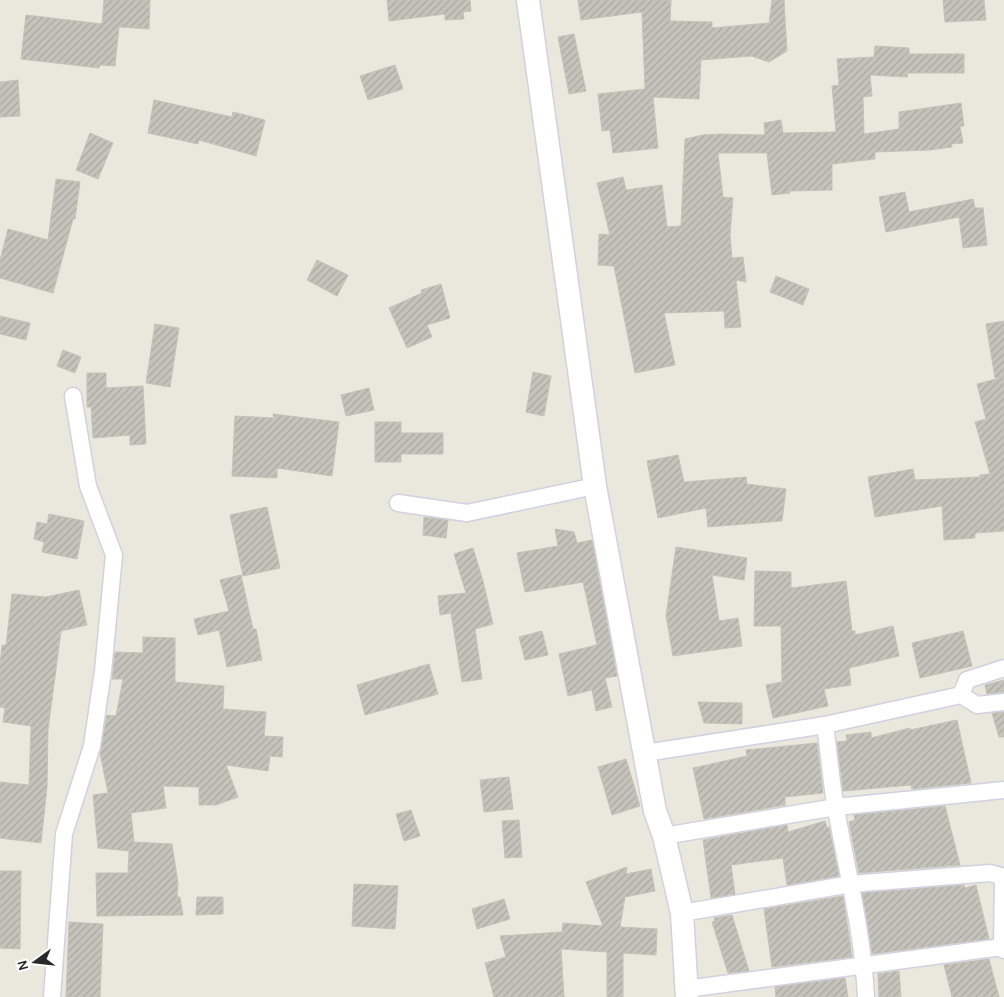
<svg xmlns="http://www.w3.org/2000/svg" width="1004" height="997" font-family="Karla,sans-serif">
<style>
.building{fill:url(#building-hatch);stroke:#c5c2b6}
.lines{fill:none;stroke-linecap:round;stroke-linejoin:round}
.street-casing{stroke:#d1d1e1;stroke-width:19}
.secondary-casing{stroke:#d1d1e1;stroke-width:25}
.street{stroke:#fff;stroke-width:16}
.secondary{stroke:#fff;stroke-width:22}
</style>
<defs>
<pattern id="building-hatch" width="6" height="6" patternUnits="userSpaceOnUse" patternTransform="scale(1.25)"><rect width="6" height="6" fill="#c5c3bb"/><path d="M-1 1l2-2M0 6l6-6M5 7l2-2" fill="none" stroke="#a9a8a1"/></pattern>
</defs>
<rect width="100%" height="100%" fill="#eae7dc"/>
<path class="building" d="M 104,0 L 150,0 L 149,29 L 119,27 L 115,66 L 100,65 L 99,68 L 21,59 L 26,15 L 102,24 Z
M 387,0 L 470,0 L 471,11 L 463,12 L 464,19 L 445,20 L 445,14 L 389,21 Z
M 578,0 L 671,0 L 670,21 L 712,22 L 712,28 L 769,23 L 772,0 L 784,0 L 787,51 L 769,62 L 751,56 L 701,60 L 699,99 L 653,97 L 658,148 L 613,153 L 610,130 L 602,131 L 598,94 L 645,89 L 642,12 L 581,20 Z
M 943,0 L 984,0 L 986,20 L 945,22 Z
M 574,34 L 586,91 L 569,94 L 558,37 Z
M 875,46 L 909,48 L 909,54 L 964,54 L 964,73 L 908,73 L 907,77 L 870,75 L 872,96 L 863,97 L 864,134 L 899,129 L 899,112 L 961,103 L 964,126 L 960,126 L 963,143 L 951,144 L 952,147 L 930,150 L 875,152 L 875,159 L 832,164 L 832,190 L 789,191 L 790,193 L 772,195 L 767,153 L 718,153 L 723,197 L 733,198 L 730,235 L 732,258 L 743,257 L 746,282 L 736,280 L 741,327 L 725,328 L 724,311 L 664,313 L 675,365 L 635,373 L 614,266 L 598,265 L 599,234 L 610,235 L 597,183 L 623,177 L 626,190 L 662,185 L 667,227 L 681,226 L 685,139 L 703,135 L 720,134 L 765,135 L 764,123 L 781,120 L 783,133 L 836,132 L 832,86 L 839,85 L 837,59 L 874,57 Z
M 395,65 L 403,89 L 368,100 L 360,76 Z
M 18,80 L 20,116 L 0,117 L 0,82 Z
M 154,100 L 232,117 L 233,112 L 265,120 L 256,156 L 199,140 L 198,144 L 148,133 Z
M 90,133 L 113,143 L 98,179 L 76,170 Z
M 56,179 L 80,182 L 75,219 L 73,219 L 53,293 L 0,278 L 0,260 L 8,229 L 48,240 Z
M 905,192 L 909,212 L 973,199 L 975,208 L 983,208 L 987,245 L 963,248 L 959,217 L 886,232 L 879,197 Z
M 317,260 L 348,275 L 337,296 L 307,280 Z
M 776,276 L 809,289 L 803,305 L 770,292 Z
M 441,284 L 450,318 L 427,325 L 432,337 L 407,348 L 389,308 L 422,293 L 421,290 Z
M 0,316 L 30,323 L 26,340 L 0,334 Z
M 1004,321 L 1004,377 L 995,378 L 986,324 Z
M 155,324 L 179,328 L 170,387 L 146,383 Z
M 63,350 L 81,357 L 75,373 L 57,366 Z
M 533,372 L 551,376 L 544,416 L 526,412 Z
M 87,373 L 106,373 L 106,388 L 143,386 L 146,444 L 130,445 L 130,435 L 93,438 L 91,407 L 87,407 Z
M 1004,377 L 1004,531 L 975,533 L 975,538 L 944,540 L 942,506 L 875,517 L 868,477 L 913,469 L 915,480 L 980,477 L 980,475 L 990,474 L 975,422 L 986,419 L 977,384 Z
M 369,388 L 374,410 L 346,416 L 341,395 Z
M 273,414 L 339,422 L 332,476 L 277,468 L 277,478 L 232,476 L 235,416 L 274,418 Z
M 375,422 L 401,422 L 401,433 L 443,433 L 443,454 L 401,454 L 401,462 L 375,462 Z
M 678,455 L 684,482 L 746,477 L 747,484 L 786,489 L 782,521 L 708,527 L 706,508 L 658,518 L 647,461 Z
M 267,507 L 280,568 L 243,576 L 230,515 Z
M 49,514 L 84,521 L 77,559 L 42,552 L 44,542 L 34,539 L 37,522 L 47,524 Z
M 424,517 L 448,520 L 446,538 L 423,535 Z
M 555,529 L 574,532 L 577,543 L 592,540 L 617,676 L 605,678 L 612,707 L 596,711 L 592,690 L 568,696 L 559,654 L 597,645 L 583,582 L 525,592 L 517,553 L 558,546 Z
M 676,547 L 747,558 L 744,580 L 712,575 L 719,621 L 738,618 L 742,646 L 673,656 L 666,616 Z
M 473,548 L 483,581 L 493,624 L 475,629 L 482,679 L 462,682 L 451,613 L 440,615 L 438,596 L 466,593 L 454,554 Z
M 755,571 L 791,572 L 791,588 L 846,581 L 852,631 L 855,631 L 855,635 L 893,626 L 899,656 L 849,668 L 851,685 L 824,689 L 828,706 L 773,718 L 766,685 L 782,682 L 781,626 L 754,626 Z
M 241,575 L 253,629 L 256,629 L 262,660 L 227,667 L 219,630 L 198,635 L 194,619 L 229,611 L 220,580 Z
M 79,590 L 87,625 L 61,631 L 48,730 L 47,787 L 41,843 L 0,838 L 0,782 L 29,785 L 31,726 L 3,722 L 5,708 L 0,707 L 0,665 L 2,645 L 6,645 L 12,594 L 46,597 Z
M 542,631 L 548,655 L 525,660 L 519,637 Z
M 963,631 L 972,666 L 920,678 L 912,643 Z
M 143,637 L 175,638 L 175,682 L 224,686 L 223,709 L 266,712 L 264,736 L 283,737 L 282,757 L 270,756 L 268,771 L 226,765 L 238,797 L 216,805 L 199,805 L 199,787 L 163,786 L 166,808 L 131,813 L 134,842 L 172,844 L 178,883 L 177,897 L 180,897 L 183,915 L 97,916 L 96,873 L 128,873 L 129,851 L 98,848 L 93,795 L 108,793 L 100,753 L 107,715 L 116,716 L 123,679 L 112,679 L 115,652 L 143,653 Z
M 429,664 L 438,694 L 365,715 L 357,685 Z
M 1004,680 L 1004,692 L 987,694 L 985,685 Z
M 698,702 L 742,703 L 742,724 L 704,723 Z
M 1004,712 L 1004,737 L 999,737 L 992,713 Z
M 957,720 L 971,783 L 912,789 L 911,785 L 843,791 L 837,742 L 847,741 L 846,735 L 871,732 L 871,738 L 910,728 L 910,730 Z
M 817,743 L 823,793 L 785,797 L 785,805 L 704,819 L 693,768 L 747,756 L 746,750 Z
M 626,759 L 640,806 L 612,815 L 598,767 Z
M 509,777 L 513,809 L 484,812 L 480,780 Z
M 945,806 L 960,865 L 859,873 L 849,822 L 855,820 L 854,815 Z
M 411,810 L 420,836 L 404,841 L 396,814 Z
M 519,820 L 522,857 L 505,858 L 502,821 Z
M 825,821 L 827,828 L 829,827 L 839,876 L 787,885 L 783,858 L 731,865 L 735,894 L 711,898 L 703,840 L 787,825 L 788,832 Z
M 627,867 L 626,874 L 651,869 L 655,891 L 625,897 L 620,927 L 657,929 L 656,955 L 623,953 L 623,997 L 607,997 L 607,952 L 561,949 L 564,997 L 494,997 L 485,963 L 506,957 L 500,936 L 562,932 L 563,923 L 603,926 L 586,882 Z
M 0,871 L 21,871 L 20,949 L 0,948 Z
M 354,884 L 398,886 L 395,929 L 352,926 Z
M 964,885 L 965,888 L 976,885 L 989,939 L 872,954 L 862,893 Z
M 843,896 L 852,957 L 772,967 L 764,909 Z
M 197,897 L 223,897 L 223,914 L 196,915 Z
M 504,899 L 510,919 L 477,929 L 472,909 Z
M 732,915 L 749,971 L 728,973 L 712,922 L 715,921 L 714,918 Z
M 69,922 L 103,924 L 100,997 L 66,997 Z
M 989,959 L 999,997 L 952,997 L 944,965 Z
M 899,971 L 901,997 L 879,997 L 878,974 Z
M 845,978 L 848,997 L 776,997 L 775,987 Z"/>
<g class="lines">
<g class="street-casing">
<path id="street" d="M 398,503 L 467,513 L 595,486
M 961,695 L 977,705 L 1004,702
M 825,725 C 829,753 831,781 836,809 C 847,871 863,933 866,997
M 645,753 L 825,725 L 961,695 L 967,680 L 1004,668
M 664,836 L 836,807 L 1004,790
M 1003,877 L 1002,947 L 1004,950
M 682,913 L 851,884 L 990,873 L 1004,877
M 686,989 L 1002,947
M 52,997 L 64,834 L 92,746 L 103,671 L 114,555 L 88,486 L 73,396"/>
</g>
<g class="secondary-casing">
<path id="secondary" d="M 528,0 L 595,486 L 655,811 L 664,836 L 682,913 L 687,997"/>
</g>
<use href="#street" class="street"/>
<use href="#secondary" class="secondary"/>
</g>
<g transform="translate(35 962) rotate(255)" stroke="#ffffff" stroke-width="4" paint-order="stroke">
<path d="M0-4L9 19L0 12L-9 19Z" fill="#292929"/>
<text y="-8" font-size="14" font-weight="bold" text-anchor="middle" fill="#292929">N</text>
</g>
</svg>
